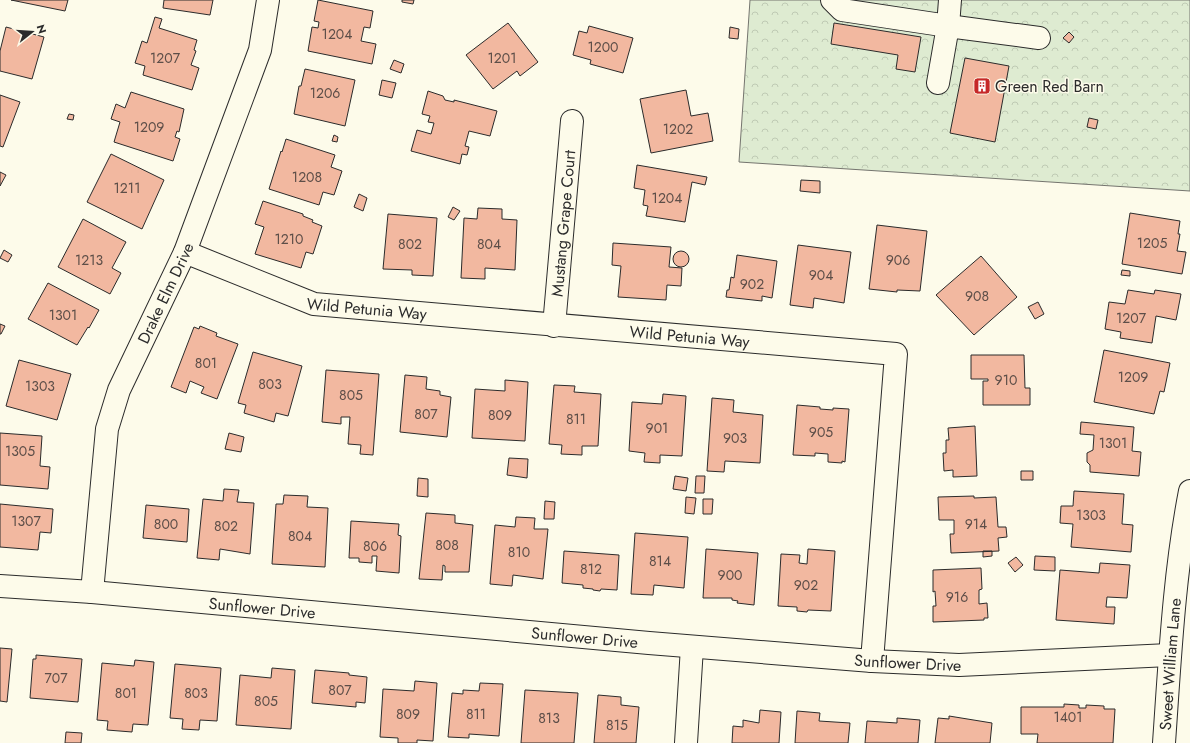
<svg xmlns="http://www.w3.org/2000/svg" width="1190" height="743" font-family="Jost,sans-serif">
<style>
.park{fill:url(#park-crowns);stroke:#74746e}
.building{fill:#f2b8a0;stroke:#2b2b2b}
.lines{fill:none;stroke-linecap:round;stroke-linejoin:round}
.minor-casing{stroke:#2b2b2b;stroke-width:24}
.minor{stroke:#fdfbea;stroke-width:22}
.labels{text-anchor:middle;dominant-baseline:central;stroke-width:3;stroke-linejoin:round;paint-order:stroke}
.number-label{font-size:14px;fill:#5d4e48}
.poi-label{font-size:16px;fill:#2b2b2b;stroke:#fdfbea;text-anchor:start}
.street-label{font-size:16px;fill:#2b2b2b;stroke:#fdfbea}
</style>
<defs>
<pattern id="park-crowns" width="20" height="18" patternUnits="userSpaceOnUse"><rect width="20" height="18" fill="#deebd1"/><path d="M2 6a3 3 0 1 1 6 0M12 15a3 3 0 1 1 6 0" fill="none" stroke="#bfcab4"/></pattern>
</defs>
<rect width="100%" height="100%" fill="#fdfbea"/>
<path class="park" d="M 750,0 L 1190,0 L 1190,191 L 739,162 Z"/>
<path class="building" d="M 11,0 L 68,0 L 65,11 Z
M 164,0 L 213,0 L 210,15 L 163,8 Z
M 318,0 L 373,11 L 370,28 L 364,27 L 361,41 L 376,44 L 372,64 L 308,51 L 312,27 L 318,28 L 319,22 L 314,21 Z
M 402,0 L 414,0 L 413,4 L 402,2 Z
M 155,17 L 162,19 L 159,28 L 197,40 L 194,50 L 196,51 L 191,65 L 199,68 L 192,90 L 143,75 L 145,66 L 135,63 L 142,41 L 147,43 Z
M 508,23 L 538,62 L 520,76 L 517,71 L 493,89 L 466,55 Z
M 834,23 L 921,37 L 915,72 L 896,69 L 898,55 L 831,44 Z
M 589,26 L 633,38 L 623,73 L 590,64 L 591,60 L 573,55 L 579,31 L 587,33 Z
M 6,27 L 44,37 L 32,79 L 0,71 L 0,51 Z
M 730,27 L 739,29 L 738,39 L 729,38 Z
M 1069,32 L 1074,37 L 1069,43 L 1063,38 Z
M 965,58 L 1009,66 L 995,142 L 950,133 Z
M 394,60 L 404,64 L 401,73 L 390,69 Z
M 305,69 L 355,80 L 345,126 L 294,114 L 299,86 L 301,86 Z
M 382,80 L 396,83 L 392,98 L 379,95 Z
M 686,90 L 691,116 L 708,113 L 713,141 L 651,153 L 640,99 Z
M 428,91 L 443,96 L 445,100 L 454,102 L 454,100 L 497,111 L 490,136 L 469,131 L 465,146 L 469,147 L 467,155 L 462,154 L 460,164 L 411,151 L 417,130 L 431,134 L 434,123 L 428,122 L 430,116 L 422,114 Z
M 131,92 L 184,109 L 179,132 L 177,131 L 175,137 L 180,139 L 173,161 L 114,142 L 120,122 L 111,119 L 116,104 L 125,108 Z
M 0,95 L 20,102 L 3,147 L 0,146 Z
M 69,114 L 74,115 L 73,120 L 67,119 Z
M 1089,118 L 1098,120 L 1096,129 L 1087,127 Z
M 334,135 L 338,137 L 337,142 L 332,141 Z
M 286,139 L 335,155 L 331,167 L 342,171 L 334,195 L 323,192 L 319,205 L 269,189 L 281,151 L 282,152 Z
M 111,154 L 164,180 L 142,229 L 87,202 Z
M 637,165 L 707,177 L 705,185 L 692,182 L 685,222 L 646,216 L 648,206 L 643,205 L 645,190 L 634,188 Z
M 0,172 L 6,175 L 0,186 Z
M 801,180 L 820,181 L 820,193 L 800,191 Z
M 359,194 L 367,198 L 363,211 L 354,207 Z
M 263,201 L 303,214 L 303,216 L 313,220 L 312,222 L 322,226 L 313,254 L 306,252 L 301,268 L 255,254 L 264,227 L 255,224 Z
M 453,207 L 460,211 L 454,220 L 448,217 Z
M 478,208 L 502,209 L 502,219 L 517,220 L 515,270 L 485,268 L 485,279 L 461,278 L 464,218 L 477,219 Z
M 1130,213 L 1180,221 L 1178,234 L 1180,234 L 1177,251 L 1186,252 L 1182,274 L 1122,264 Z
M 388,214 L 437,218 L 433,276 L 412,275 L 412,270 L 383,269 Z
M 83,219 L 126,242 L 112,268 L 121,273 L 110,294 L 58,267 Z
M 877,225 L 927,231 L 920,291 L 897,290 L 897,292 L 869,289 Z
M 613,243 L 671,247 L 669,267 L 682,268 L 681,286 L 667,285 L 666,300 L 618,297 L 621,266 L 612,265 Z
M 798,245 L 851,252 L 844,303 L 814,298 L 813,308 L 790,305 Z
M 4,250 L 12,255 L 8,262 L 0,258 Z
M673 259a8 8 0 1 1 16 0a8 8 0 1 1-16 0Z
M 737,255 L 777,261 L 772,298 L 762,296 L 762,301 L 726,297 L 727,290 L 729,290 L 731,277 L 734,278 Z
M 981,256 L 1017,297 L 974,335 L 936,295 Z
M 1122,270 L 1130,271 L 1130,276 L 1121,275 Z
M 48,283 L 99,310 L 89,328 L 88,327 L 77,345 L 28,319 Z
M 1128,290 L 1154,294 L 1155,290 L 1181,294 L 1176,320 L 1156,316 L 1152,343 L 1120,338 L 1121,332 L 1105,329 L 1109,302 L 1125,304 Z
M 1038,302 L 1044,314 L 1035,319 L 1028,307 Z
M 0,324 L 5,326 L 1,334 L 0,334 Z
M 200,326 L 217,333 L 216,336 L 238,344 L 217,399 L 201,393 L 204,387 L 190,381 L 186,393 L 171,387 L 194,327 L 199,329 Z
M 1104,350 L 1170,363 L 1164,392 L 1160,391 L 1154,414 L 1094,402 Z
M 253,352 L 302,366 L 288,416 L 276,413 L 274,422 L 244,413 L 246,405 L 238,403 Z
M 971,355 L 1024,355 L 1025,388 L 1030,388 L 1030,405 L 983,405 L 983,381 L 988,381 L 988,379 L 971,379 Z
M 19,360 L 71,374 L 57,420 L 6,406 Z
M 326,370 L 379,374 L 373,455 L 360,454 L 361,445 L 348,444 L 350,417 L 341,417 L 341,424 L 322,422 Z
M 405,375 L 427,377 L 426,389 L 440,391 L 440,395 L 451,397 L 447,437 L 400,432 Z
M 505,380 L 528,382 L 525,441 L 472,438 L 475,389 L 505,391 Z
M 554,385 L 575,386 L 574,392 L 601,394 L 598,446 L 582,446 L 582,455 L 561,454 L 562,445 L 549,444 Z
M 663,394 L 686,396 L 682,456 L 660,455 L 660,463 L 644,462 L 645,453 L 629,451 L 632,402 L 662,404 Z
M 712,398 L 734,400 L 733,412 L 763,415 L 760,463 L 725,461 L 724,472 L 707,471 Z
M 797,405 L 820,407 L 820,409 L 833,410 L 833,408 L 849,409 L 845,462 L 842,461 L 842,463 L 828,462 L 828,454 L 815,453 L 815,456 L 793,455 Z
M 1081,422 L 1134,427 L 1132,451 L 1141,452 L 1139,476 L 1090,472 L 1090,465 L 1087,462 L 1087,453 L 1093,450 L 1094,435 L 1080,434 Z
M 975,426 L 977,476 L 953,477 L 953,470 L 944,471 L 943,453 L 946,453 L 946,440 L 949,440 L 948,428 Z
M 0,433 L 42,436 L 40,466 L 50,467 L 48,489 L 0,485 Z
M 229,433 L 244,437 L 241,452 L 225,449 Z
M 509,458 L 528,459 L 527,478 L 507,475 Z
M 1021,471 L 1033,471 L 1033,480 L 1021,480 Z
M 675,476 L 688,478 L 686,491 L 673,489 Z
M 696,476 L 705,476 L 704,493 L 695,493 Z
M 418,478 L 428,479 L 428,497 L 417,496 Z
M 224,489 L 239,490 L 237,502 L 254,503 L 250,554 L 220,549 L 219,560 L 197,558 L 203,499 L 223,501 Z
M 1074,491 L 1124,494 L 1122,524 L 1133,525 L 1131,552 L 1071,547 L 1073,524 L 1060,523 L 1061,506 L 1073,506 Z
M 284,495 L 308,496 L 307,507 L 328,508 L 325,567 L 272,564 L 276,504 L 283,504 Z
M 974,496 L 974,498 L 996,497 L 998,527 L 1006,527 L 1007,537 L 998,538 L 999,551 L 951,553 L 950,534 L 954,534 L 954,520 L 939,520 L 938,497 Z
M 686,497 L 696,498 L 694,514 L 685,513 Z
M 703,499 L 713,499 L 712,514 L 703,514 Z
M 545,501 L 555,502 L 554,519 L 544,519 Z
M 0,504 L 53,509 L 51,533 L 40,532 L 38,550 L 0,547 Z
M 146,505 L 189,509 L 187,542 L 143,538 Z
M 426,513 L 455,515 L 455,523 L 473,525 L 469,572 L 445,572 L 445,566 L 443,565 L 442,580 L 419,579 Z
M 516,517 L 535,518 L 534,529 L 548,529 L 543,579 L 513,575 L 512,586 L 490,584 L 495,525 L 515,527 Z
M 351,521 L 399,524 L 398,535 L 401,536 L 399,573 L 376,571 L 377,556 L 372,556 L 372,563 L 359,562 L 359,558 L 349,558 Z
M 635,533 L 688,537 L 684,588 L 654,585 L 653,595 L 631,594 Z
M 706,549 L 758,553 L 754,605 L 737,603 L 738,601 L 732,600 L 732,598 L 703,598 Z
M 808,549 L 835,551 L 831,611 L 808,610 L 807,612 L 797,611 L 797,607 L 778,606 L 781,554 L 800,555 L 799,563 L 807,564 Z
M 564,551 L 619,555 L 617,590 L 601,589 L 600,591 L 593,590 L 593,589 L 583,588 L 583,585 L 562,583 Z
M 983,551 L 992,551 L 992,556 L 983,557 Z
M 1035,556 L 1055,557 L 1055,571 L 1034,570 Z
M 1016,557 L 1023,565 L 1015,572 L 1008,563 Z
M 1100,563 L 1130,565 L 1127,598 L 1107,597 L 1106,607 L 1115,607 L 1114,624 L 1056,620 L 1060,570 L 1099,573 Z
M 981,568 L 982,589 L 979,590 L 979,604 L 987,603 L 988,618 L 984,618 L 984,620 L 933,622 L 933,606 L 936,606 L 935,591 L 933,592 L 933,570 Z
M 0,648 L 12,649 L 7,702 L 0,701 Z
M 36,655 L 82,659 L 78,702 L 30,698 L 33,659 L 36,659 Z
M 135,660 L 154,662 L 148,725 L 133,724 L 132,732 L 107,730 L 108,721 L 97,720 L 102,663 L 134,666 Z
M 175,664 L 221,668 L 217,721 L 200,720 L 199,730 L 182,729 L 183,719 L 170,718 Z
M 272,668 L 295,670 L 291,729 L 236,725 L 240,675 L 271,678 Z
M 315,670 L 349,673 L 349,675 L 367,677 L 365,703 L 356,702 L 356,707 L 312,703 Z
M 415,681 L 437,683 L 433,741 L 417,740 L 417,743 L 398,743 L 398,738 L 380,737 L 383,689 L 414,691 Z
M 480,683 L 503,684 L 499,736 L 469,734 L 469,738 L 448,737 L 452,693 L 463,694 L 463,690 L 479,691 Z
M 525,690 L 578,693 L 574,743 L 521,743 Z
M 598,695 L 621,697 L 621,705 L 639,707 L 636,743 L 594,743 Z
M 1064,704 L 1079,705 L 1079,708 L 1086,708 L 1086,705 L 1104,706 L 1104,709 L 1115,709 L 1113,743 L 1037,743 L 1038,734 L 1021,734 L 1021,707 L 1064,707 Z
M 760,710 L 781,712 L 779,743 L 732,743 L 733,726 L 743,727 L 743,720 L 759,723 Z
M 797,711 L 820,713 L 819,721 L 850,723 L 848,743 L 795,743 Z
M 949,716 L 992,723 L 990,743 L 935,743 L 938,718 L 949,719 Z
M 897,718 L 920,720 L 918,743 L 865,743 L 867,721 L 897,723 Z
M 66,732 L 82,733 L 81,743 L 65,743 Z"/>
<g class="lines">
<g class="minor-casing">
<g id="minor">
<path d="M 832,0 L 842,10 L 948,26 L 950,0"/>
<path d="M 938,83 L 948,26 L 1039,38"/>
<path id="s1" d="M 185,252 L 314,304 L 896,354 L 872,661"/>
<path id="s2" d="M 554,326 L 572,121"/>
<path id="s3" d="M 0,586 L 92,592 L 649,643 L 872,661 L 959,665 L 1169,655"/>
<path id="s4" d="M 92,592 L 107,429 L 119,390 L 185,252 L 260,50 L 268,0"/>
<path d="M 686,743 L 692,647"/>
<path id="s5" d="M 1164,743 C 1170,658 1174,574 1190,491"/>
</g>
</g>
<use href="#minor" class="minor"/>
</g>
<defs>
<g id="building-square" transform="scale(0.9)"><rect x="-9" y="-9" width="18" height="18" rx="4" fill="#c62828" stroke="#fdfbea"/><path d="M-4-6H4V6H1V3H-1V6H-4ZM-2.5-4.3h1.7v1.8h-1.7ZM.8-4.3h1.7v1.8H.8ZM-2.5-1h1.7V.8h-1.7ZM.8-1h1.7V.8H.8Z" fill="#fff"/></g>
</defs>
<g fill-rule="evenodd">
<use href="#building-square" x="982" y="86"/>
</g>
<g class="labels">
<g class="number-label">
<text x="337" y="34">1204</text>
<text x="603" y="47">1200</text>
<text x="165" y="58">1207</text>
<text x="502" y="58">1201</text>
<text x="325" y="93">1206</text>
<text x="149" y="127">1209</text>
<text x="678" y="129">1202</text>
<text x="307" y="177">1208</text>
<text x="127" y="188">1211</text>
<text x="667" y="198">1204</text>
<text x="289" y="239">1210</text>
<text x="1152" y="243">1205</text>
<text x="410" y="244">802</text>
<text x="489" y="244">804</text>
<text x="89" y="260">1213</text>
<text x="898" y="260">906</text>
<text x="821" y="275">904</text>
<text x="752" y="284">902</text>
<text x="977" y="296">908</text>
<text x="63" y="315">1301</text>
<text x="1131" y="318">1207</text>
<text x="206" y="363">801</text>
<text x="1133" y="377">1209</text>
<text x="1006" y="380">910</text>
<text x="270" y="384">803</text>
<text x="40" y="386">1303</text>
<text x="351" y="395">805</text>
<text x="426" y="414">807</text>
<text x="500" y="415">809</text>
<text x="576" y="419">811</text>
<text x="657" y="428">901</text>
<text x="821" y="432">905</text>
<text x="735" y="438">903</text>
<text x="1113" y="443">1301</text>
<text x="20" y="451">1305</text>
<text x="1091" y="515">1303</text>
<text x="26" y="521">1307</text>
<text x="166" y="524">800</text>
<text x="976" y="524">914</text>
<text x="226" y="526">802</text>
<text x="300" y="536">804</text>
<text x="447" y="545">808</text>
<text x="375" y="546">806</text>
<text x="519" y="552">810</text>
<text x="660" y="561">814</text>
<text x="591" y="569">812</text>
<text x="730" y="575">900</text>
<text x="806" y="585">902</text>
<text x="957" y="597">916</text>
<text x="56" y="678">707</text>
<text x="340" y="690">807</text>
<text x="126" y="693">801</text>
<text x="196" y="693">803</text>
<text x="266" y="701">805</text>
<text x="408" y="714">809</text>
<text x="476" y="714">811</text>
<text x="1068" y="717">1401</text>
<text x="549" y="718">813</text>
<text x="617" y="725">815</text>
</g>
<g class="poi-label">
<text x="995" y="86">Green Red Barn</text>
</g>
<g class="street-label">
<text stroke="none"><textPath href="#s2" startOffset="103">Mustang Grape Court</textPath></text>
<text stroke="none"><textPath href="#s4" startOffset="312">Drake Elm Drive</textPath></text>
<text stroke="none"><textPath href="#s1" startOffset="192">Wild Petunia Way</textPath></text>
<text stroke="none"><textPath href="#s1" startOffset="516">Wild Petunia Way</textPath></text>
<text stroke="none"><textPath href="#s3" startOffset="263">Sunflower Drive</textPath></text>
<text stroke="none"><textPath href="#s3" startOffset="587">Sunflower Drive</textPath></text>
<text stroke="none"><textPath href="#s3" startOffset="911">Sunflower Drive</textPath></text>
<text stroke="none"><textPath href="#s5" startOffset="79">Sweet William Lane</textPath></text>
</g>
</g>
<g transform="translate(32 32) rotate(73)" stroke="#fdfbea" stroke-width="3" paint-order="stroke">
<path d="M0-3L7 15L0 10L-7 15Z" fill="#2b2b2b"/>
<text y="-6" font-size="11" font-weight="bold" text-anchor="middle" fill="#2b2b2b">N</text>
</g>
</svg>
